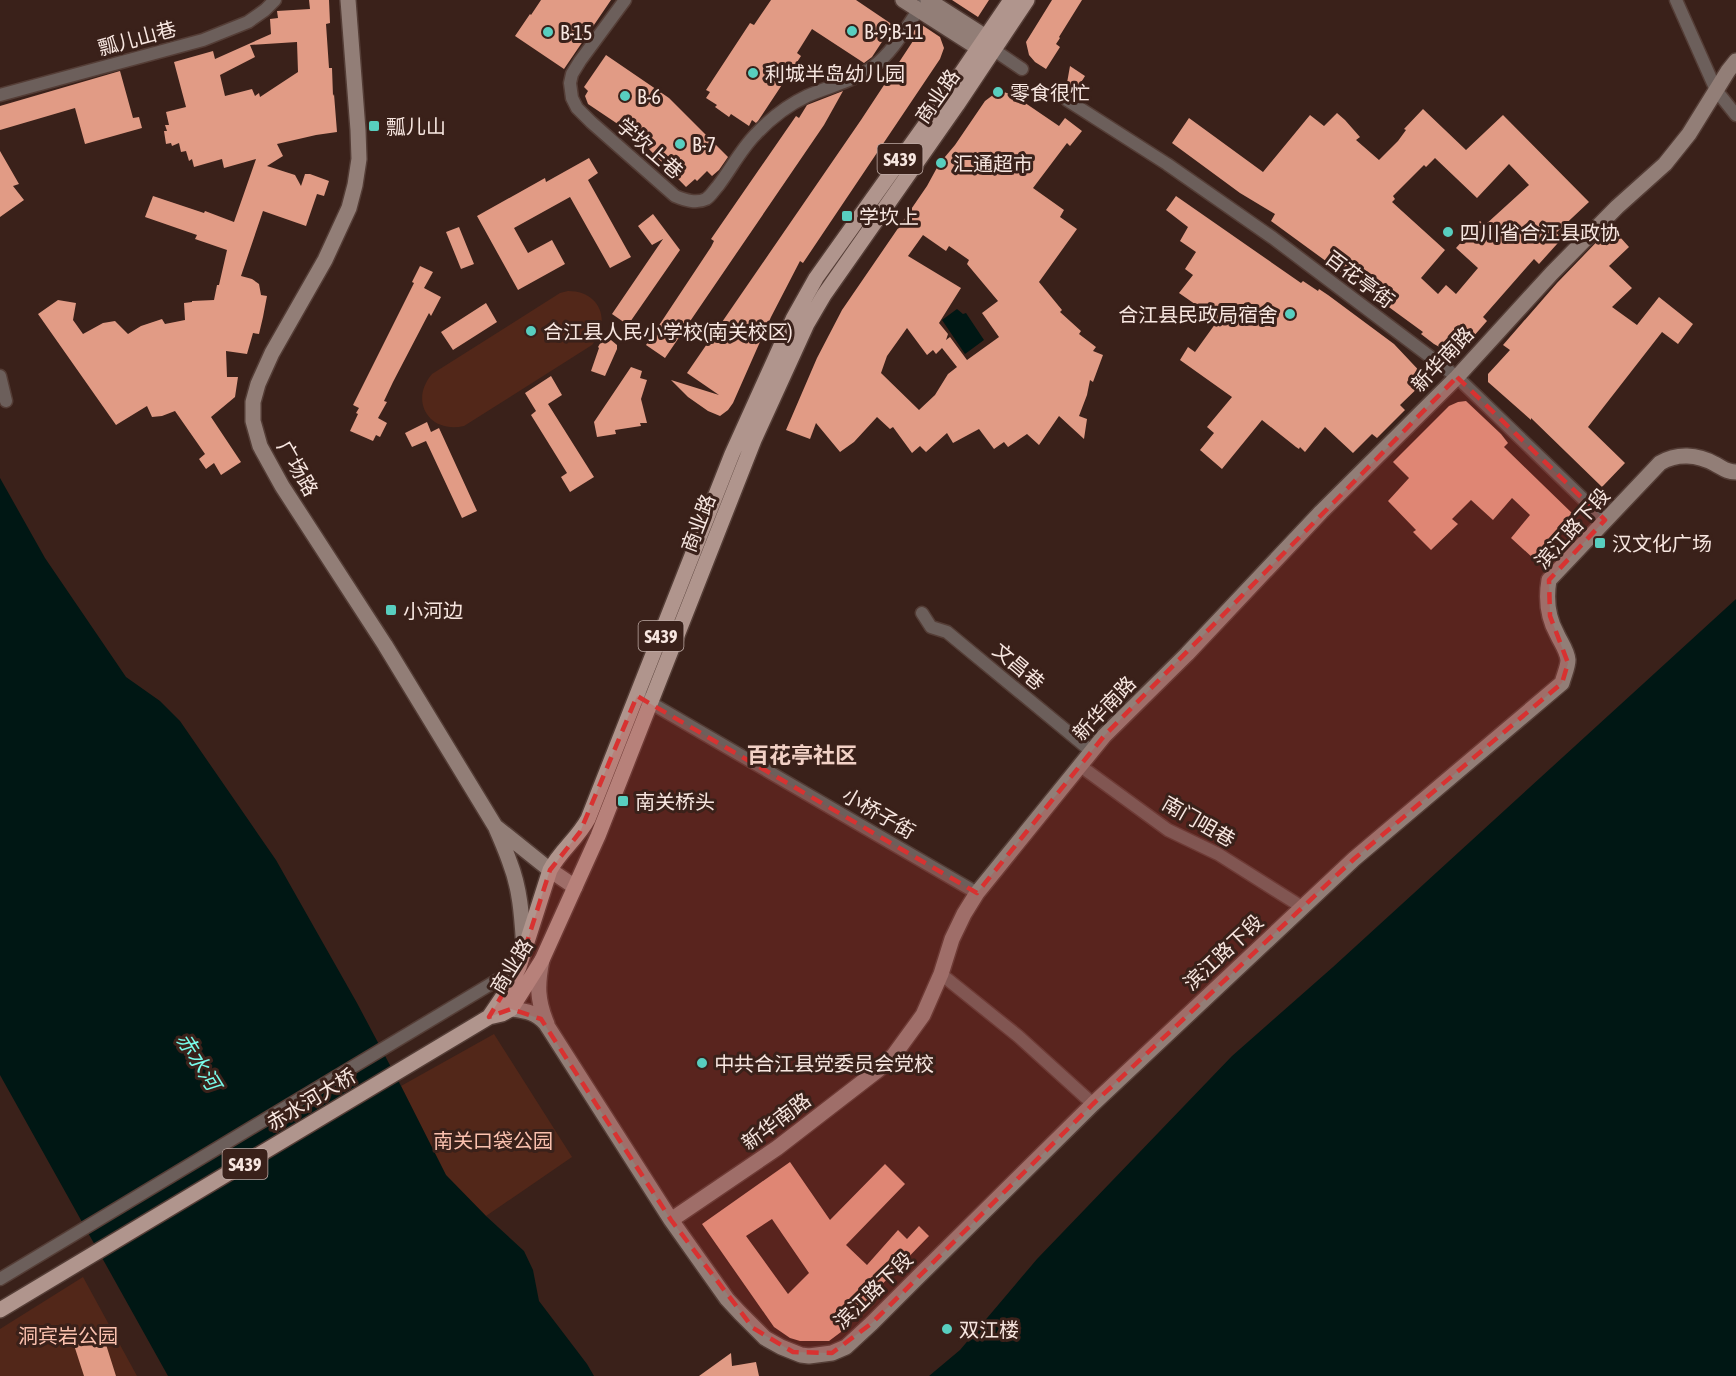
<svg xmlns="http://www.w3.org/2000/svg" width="1736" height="1376" font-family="'Asap Condensed','Noto Sans SC',sans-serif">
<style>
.green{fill:#522719}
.water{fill:#001714}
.building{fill:#e19b85;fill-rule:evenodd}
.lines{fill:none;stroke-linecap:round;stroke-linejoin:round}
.street-casing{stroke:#543d36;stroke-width:15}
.secondary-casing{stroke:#543d36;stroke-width:18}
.primary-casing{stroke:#543d36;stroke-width:18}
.street{stroke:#6c5f5b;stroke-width:12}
.secondary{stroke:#927e77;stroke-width:15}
.primary{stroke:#b0958d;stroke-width:15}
.marked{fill:#d83231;fill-opacity:0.2;stroke:#d83231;stroke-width:4.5;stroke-dasharray:12 8;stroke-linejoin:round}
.poi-dot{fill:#58cebf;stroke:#3a211a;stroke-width:2}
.labels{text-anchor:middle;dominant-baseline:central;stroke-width:6;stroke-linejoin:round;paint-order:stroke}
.shield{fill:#3a211a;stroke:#beaba5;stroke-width:1.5}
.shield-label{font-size:18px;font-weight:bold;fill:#f7e6e0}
.poi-label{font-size:20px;fill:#f7e6e0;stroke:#3a211a;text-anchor:start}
.street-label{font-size:20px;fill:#f7e6e0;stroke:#3a211a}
.park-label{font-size:20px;fill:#fac0ae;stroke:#3a211a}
.water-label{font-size:21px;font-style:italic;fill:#78fceb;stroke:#3a211a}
.quarter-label{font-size:22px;font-weight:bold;fill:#f2d1c6;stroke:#3a211a}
</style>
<rect width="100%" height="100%" fill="#3a211a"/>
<path class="green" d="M 568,291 C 600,291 612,321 592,345 L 464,426 C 429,434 409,401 432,374 L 560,293 Z
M 494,1034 L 572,1157 L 486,1216 L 446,1175 L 401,1086 Z
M 83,1277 L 137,1376 L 0,1376 L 0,1329 Z"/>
<path class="water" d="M 957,309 L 963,314 L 966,313 L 984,340 L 965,354 L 942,320 Z
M 0,478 L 45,558 L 126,677 L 160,701 L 180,721 L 276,860 L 357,1003 L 401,1086 L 446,1175 L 486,1216 L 524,1251 L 533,1270 L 539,1301 L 587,1364 L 594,1376 L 168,1376 L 0,1075 Z
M 1736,599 L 1736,1376 L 929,1376 L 960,1350 L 1037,1259 L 1232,1056 L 1333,967 Z"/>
<path class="building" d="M 309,0 L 329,0 L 330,23 L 326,24 L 329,68 L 332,68 L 333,96 L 334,94 L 337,132 L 316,135 L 277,144 L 283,156 L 267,166 L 295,175 L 301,186 L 305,174 L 310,174 L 329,181 L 324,196 L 317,194 L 306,226 L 263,211 L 241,276 L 252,279 L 259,284 L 261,295 L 267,296 L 263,317 L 259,334 L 253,333 L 247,354 L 226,351 L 227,377 L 238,377 L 235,397 L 211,417 L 241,462 L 221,475 L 214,463 L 206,469 L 199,459 L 205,454 L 175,411 L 162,416 L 152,417 L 147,406 L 116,425 L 38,314 L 58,300 L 76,303 L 73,320 L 83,334 L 103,323 L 115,321 L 128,334 L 141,326 L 162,319 L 165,324 L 185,320 L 184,303 L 192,302 L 192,301 L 214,300 L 217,285 L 219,285 L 227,250 L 195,239 L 197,235 L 145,217 L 153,196 L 204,213 L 205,211 L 234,222 L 256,159 L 224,168 L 222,159 L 194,167 L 192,159 L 189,161 L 186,151 L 181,152 L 179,143 L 172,146 L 171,143 L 166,144 L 164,131 L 167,131 L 165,125 L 169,125 L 166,112 L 186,107 L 174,62 L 213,51 L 215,59 L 271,34 L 270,19 L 278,18 L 277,11 L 310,9 ZM 297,42 L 298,72 L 260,97 L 259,93 L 255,96 L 252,89 L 225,96 L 220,75 L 255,57 L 250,45 Z
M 541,0 L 611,0 L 564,69 L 515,36 L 530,14 L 531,15 Z
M 771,0 L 856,0 L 893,25 L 872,57 L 864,63 L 812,29 L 797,53 L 801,56 L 758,121 L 756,123 L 752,120 L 749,126 L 731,114 L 729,117 L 715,107 L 717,105 L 706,98 L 710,92 L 706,90 L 750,23 L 754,25 Z
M 952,0 L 989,0 L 978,17 Z
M 1052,0 L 1082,0 L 1059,37 L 1060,38 L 1056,44 L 1060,47 L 1046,69 L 1035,62 L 1029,55 L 1026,42 Z
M 919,23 L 940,37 L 944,48 L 940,59 L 803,263 L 800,261 L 771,317 L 733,403 L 728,410 L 720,416 L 708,411 L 688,397 L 671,380 L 719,395 L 687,373 L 861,120 L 913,41 L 909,39 Z
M 606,55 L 669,98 L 728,157 L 719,170 L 712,176 L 707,171 L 697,181 L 695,179 L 686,187 L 647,147 L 649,145 L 588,104 L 585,96 L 588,91 L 584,87 Z
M 1070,66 L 1085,76 L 1077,89 L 1067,83 Z
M 120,71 L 133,118 L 139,117 L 142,128 L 85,144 L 75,108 L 0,130 L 0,106 Z
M 843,91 L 824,125 L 665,358 L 646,345 L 711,247 L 714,241 L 711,239 L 796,116 L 799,118 L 807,105 Z
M 1004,92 L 1015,96 L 1059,126 L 1065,118 L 1082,131 L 1070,146 L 1067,143 L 1033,188 L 1064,210 L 1060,217 L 1077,229 L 1039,282 L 1062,310 L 1060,312 L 1081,331 L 1079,334 L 1096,347 L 1093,351 L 1103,355 L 1093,382 L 1090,380 L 1087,395 L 1079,416 L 1087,419 L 1084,439 L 1059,416 L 1039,445 L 1027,434 L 1008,447 L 1004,442 L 994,449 L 979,429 L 953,443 L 947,433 L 926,452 L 920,446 L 912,453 L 893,427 L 890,429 L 877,417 L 854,442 L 840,452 L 816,423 L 810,439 L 786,430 L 817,358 L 842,310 L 927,186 L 939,164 L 955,145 L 985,101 L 993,95 ZM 923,235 L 946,251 L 949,246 L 969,260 L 967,264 L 998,301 L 982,313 L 999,337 L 967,360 L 950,337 L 946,340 L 948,334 L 939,323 L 961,288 L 908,256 ZM 907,328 L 927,355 L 933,350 L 936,354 L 942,348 L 957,367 L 948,374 L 935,395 L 919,410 L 881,373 L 887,356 Z
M 1423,109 L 1466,150 L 1503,115 L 1589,202 L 1556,233 L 1562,238 L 1557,244 L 1539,264 L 1534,259 L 1483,317 L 1487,321 L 1458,354 L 1451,353 L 1444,347 L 1443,349 L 1434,344 L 1421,334 L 1423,332 L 1271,221 L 1275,214 L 1240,193 L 1172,143 L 1189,118 L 1263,172 L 1310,115 L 1324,126 L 1337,113 L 1345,120 L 1360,137 L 1356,140 L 1379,160 L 1398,141 L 1406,130 L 1404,129 ZM 1435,158 L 1477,198 L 1509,164 L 1529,185 L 1485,225 L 1480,221 L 1456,248 L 1478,268 L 1456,294 L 1446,285 L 1438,294 L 1421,278 L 1445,250 L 1392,202 L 1395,199 L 1393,196 L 1424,165 L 1426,167 Z
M 0,151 L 19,184 L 13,186 L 24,200 L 0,217 Z
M 589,158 L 598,173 L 588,180 L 631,257 L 610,268 L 570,197 L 514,228 L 528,253 L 552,240 L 565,264 L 518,290 L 477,216 L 545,178 L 546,182 Z
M 1176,196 L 1301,283 L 1303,281 L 1318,291 L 1319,289 L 1328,295 L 1394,344 L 1427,379 L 1400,405 L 1405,410 L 1377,438 L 1372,434 L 1353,453 L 1325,427 L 1305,452 L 1300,447 L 1299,449 L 1296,447 L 1262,420 L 1222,469 L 1200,450 L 1214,433 L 1207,427 L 1232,397 L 1180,360 L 1188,347 L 1195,352 L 1218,320 L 1179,293 L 1193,275 L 1185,269 L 1196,252 L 1180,241 L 1188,227 L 1166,210 Z
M 653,214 L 680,250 L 628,325 L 612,314 L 663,239 L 652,245 L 638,226 Z
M 459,227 L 474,264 L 461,269 L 446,232 Z
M 1611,227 L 1629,247 L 1609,266 L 1632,288 L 1612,307 L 1637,325 L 1659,297 L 1693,324 L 1678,344 L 1662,332 L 1588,427 L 1625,463 L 1602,487 L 1531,418 L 1531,420 L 1488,382 L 1488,374 L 1510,350 L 1503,345 L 1557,283 Z
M 420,266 L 433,272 L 424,288 L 441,297 L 431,316 L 429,313 L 393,382 L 384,401 L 387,402 L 378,418 L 387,423 L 380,437 L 376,435 L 373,441 L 350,431 L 358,414 L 356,413 L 359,408 L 353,405 L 414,283 L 412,282 Z
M 486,303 L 497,322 L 453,350 L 441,332 Z
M 605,335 L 617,345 L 617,349 L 605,376 L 591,371 L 599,348 L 598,347 Z
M 631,367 L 642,371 L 640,378 L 647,380 L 641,399 L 647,423 L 640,423 L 641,426 L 615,430 L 616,434 L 597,437 L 594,422 Z
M 551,376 L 562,395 L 548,404 L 594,477 L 570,492 L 561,477 L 567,473 L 531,415 L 536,411 L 525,393 Z
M 1466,401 L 1501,434 L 1508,443 L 1504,447 L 1575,516 L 1534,559 L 1511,538 L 1530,515 L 1512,498 L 1493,520 L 1471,500 L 1452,519 L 1458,524 L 1431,550 L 1413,532 L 1416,530 L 1388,501 L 1409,478 L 1393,462 L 1449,406 L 1458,402 Z
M 427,422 L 431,432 L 439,428 L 477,511 L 462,518 L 426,441 L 412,447 L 405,433 Z
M 790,1162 L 830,1220 L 885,1164 L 905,1184 L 846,1245 L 867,1265 L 898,1230 L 907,1239 L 919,1226 L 929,1236 L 859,1308 L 862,1310 L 841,1332 L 829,1341 L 800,1341 L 790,1338 L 774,1327 L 702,1224 ZM 772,1219 L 809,1273 L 788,1294 L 746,1236 Z
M 103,1335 L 116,1376 L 84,1376 L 74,1345 Z
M 731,1353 L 732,1366 L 756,1362 L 759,1376 L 699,1376 Z"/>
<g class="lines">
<g class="street-casing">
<path id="street" d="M 625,0 L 580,61 L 572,74 L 570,83 L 572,98 L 577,108 L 591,122 L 675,196 C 685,200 696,204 706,199 C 711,196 714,190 718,186 C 731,169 741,149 756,134 C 771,118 788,105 807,96 C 829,86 856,81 874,66 C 895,50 907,25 922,5
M 1676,0 L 1716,90 L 1736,115
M 994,50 L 1022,69
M 0,95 L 203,40 L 248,22 L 265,10 L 275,0
M 1067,100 L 1167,164 L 1273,238 L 1457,377 L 1605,520
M 0,376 L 6,401
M 922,613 L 931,627 L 947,632 L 1091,751
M 644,699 L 977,893
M 1079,765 L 1168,830 L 1218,854 L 1302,907
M 941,974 L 1018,1036 L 1093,1104
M 0,1279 L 519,967"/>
</g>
<g class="secondary-casing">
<path id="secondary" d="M 348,0 L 358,130 L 359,159 L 355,185 L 349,208 L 325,260 L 272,353 L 258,384 L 253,402 L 253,421 L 260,446 L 282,486 L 385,645 L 495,826 L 550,870 L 575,887
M 903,0 L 978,48
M 928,0 L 986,37
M 496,828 C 501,840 506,851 510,863 C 521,891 522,921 524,950
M 542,960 C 537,985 537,1000 547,1024
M 511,1009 C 526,1011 536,1012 546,1024 L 671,1220 L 727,1299 L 740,1313 L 765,1338 L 781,1347 L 801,1355 L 809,1356 L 832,1353 L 846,1347 L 872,1323 L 916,1279 L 1093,1104 L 1354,859 L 1562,683 C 1564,675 1568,667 1568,660 C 1567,650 1561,643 1557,634 C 1548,618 1546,598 1549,580 L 1660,463 C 1677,453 1697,454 1715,464 C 1723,468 1726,472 1736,472
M 671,1220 L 777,1148 L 878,1070 L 894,1055 L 923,1015 L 941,974 L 952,939 L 964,914 L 977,893 L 1104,736 L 1187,654 L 1321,512 L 1457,377 L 1552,273 L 1617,207 L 1665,164 L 1689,134 L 1728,71 L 1736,61"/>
</g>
<g class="primary-casing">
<path id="primary" d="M 489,1017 L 510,986 L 519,967 L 550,870 C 560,851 578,838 588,819 L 732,454 L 793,319 L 816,278 L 945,97 L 1011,0
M 0,1310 L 489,1017 L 502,1014 L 511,1009 L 542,960 L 598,836 L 754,440 L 807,324 L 824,295 L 957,105 L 1027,0"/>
</g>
<use href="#street" class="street"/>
<use href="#secondary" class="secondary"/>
<use href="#primary" class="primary"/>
</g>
<path class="marked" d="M 1457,377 L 1605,520 L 1549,580 L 1550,616 L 1568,663 L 1562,683 L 1354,859 L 1093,1104 L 872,1323 L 832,1353 L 793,1352 L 753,1328 L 671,1220 L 541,1019 L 511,1009 L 489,1017 L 519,967 L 550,870 L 580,832 L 637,696 L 977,893 L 1104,736 Z"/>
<g class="poi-dot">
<circle cx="852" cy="31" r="6"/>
<circle cx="548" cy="32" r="6"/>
<circle cx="753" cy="73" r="6"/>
<circle cx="998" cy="92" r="6"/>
<circle cx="625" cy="96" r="6"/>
<rect x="368" y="120" width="12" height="12" rx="3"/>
<circle cx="680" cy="144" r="6"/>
<circle cx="941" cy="163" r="6"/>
<rect x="841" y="210" width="12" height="12" rx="3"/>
<circle cx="1448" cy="232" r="6"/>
<circle cx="1290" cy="314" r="6"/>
<circle cx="531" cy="331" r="6"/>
<rect x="1594" y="537" width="12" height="12" rx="3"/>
<rect x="385" y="604" width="12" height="12" rx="3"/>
<rect x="617" y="795" width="12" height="12" rx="3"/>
<circle cx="702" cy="1063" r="6"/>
<circle cx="947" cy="1329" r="6"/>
</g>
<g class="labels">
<g class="shield">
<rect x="877.5" y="144" width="45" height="30" rx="4.5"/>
<rect x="638.5" y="621" width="45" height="30" rx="4.5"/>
<rect x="222.5" y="1149" width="45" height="30" rx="4.5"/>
</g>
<g class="shield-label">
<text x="900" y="159">S439</text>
<text x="661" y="636">S439</text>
<text x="245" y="1164">S439</text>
</g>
<g class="poi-label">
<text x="864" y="31">B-9;B-11</text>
<text x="560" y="32">B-15</text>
<text x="765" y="73">利城半岛幼儿园</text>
<text x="1010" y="92">零食很忙</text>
<text x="637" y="96">B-6</text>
<text x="386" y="126">瓢儿山</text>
<text x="692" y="144">B-7</text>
<text x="953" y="163">汇通超市</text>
<text x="859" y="216">学坎上</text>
<text x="1460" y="232">四川省合江县政协</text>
<text x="1278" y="314" text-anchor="end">合江县民政局宿舍</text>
<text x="543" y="331">合江县人民小学校(南关校区)</text>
<text x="1612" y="543">汉文化广场</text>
<text x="403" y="610">小河边</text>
<text x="635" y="801">南关桥头</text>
<text x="714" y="1063">中共合江县党委员会党校</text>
<text x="959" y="1329">双江楼</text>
</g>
<g class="street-label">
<text transform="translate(137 38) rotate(-15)">瓢儿山巷</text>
<text transform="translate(937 96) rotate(-55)">商业路</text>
<text transform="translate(650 148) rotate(41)">学坎上巷</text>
<text transform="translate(1360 279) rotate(37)">百花亭街</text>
<text transform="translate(1442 359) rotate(-47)">新华南路</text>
<text transform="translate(298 468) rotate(60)">广场路</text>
<text transform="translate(698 523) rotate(-69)">商业路</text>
<text transform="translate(1572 528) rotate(-48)">滨江路下段</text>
<text transform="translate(1019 666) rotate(40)">文昌巷</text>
<text transform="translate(1104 708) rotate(-46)">新华南路</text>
<text transform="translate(879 813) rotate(30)">小桥子街</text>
<text transform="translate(1199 821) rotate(30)">南门咀巷</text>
<text transform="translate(1223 952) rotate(-43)">滨江路下段</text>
<text transform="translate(511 966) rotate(-58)">商业路</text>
<text transform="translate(311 1099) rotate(-31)">赤水河大桥</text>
<text transform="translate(776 1121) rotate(-37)">新华南路</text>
<text transform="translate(873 1290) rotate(-44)">滨江路下段</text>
</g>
<g class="park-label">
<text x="493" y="1140">南关口袋公园</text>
<text x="68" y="1335">洞宾岩公园</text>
</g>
<g class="water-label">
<text transform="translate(199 1061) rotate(58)">赤水河</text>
</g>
<g class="quarter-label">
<text x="802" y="755">百花亭社区</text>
</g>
</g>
</svg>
